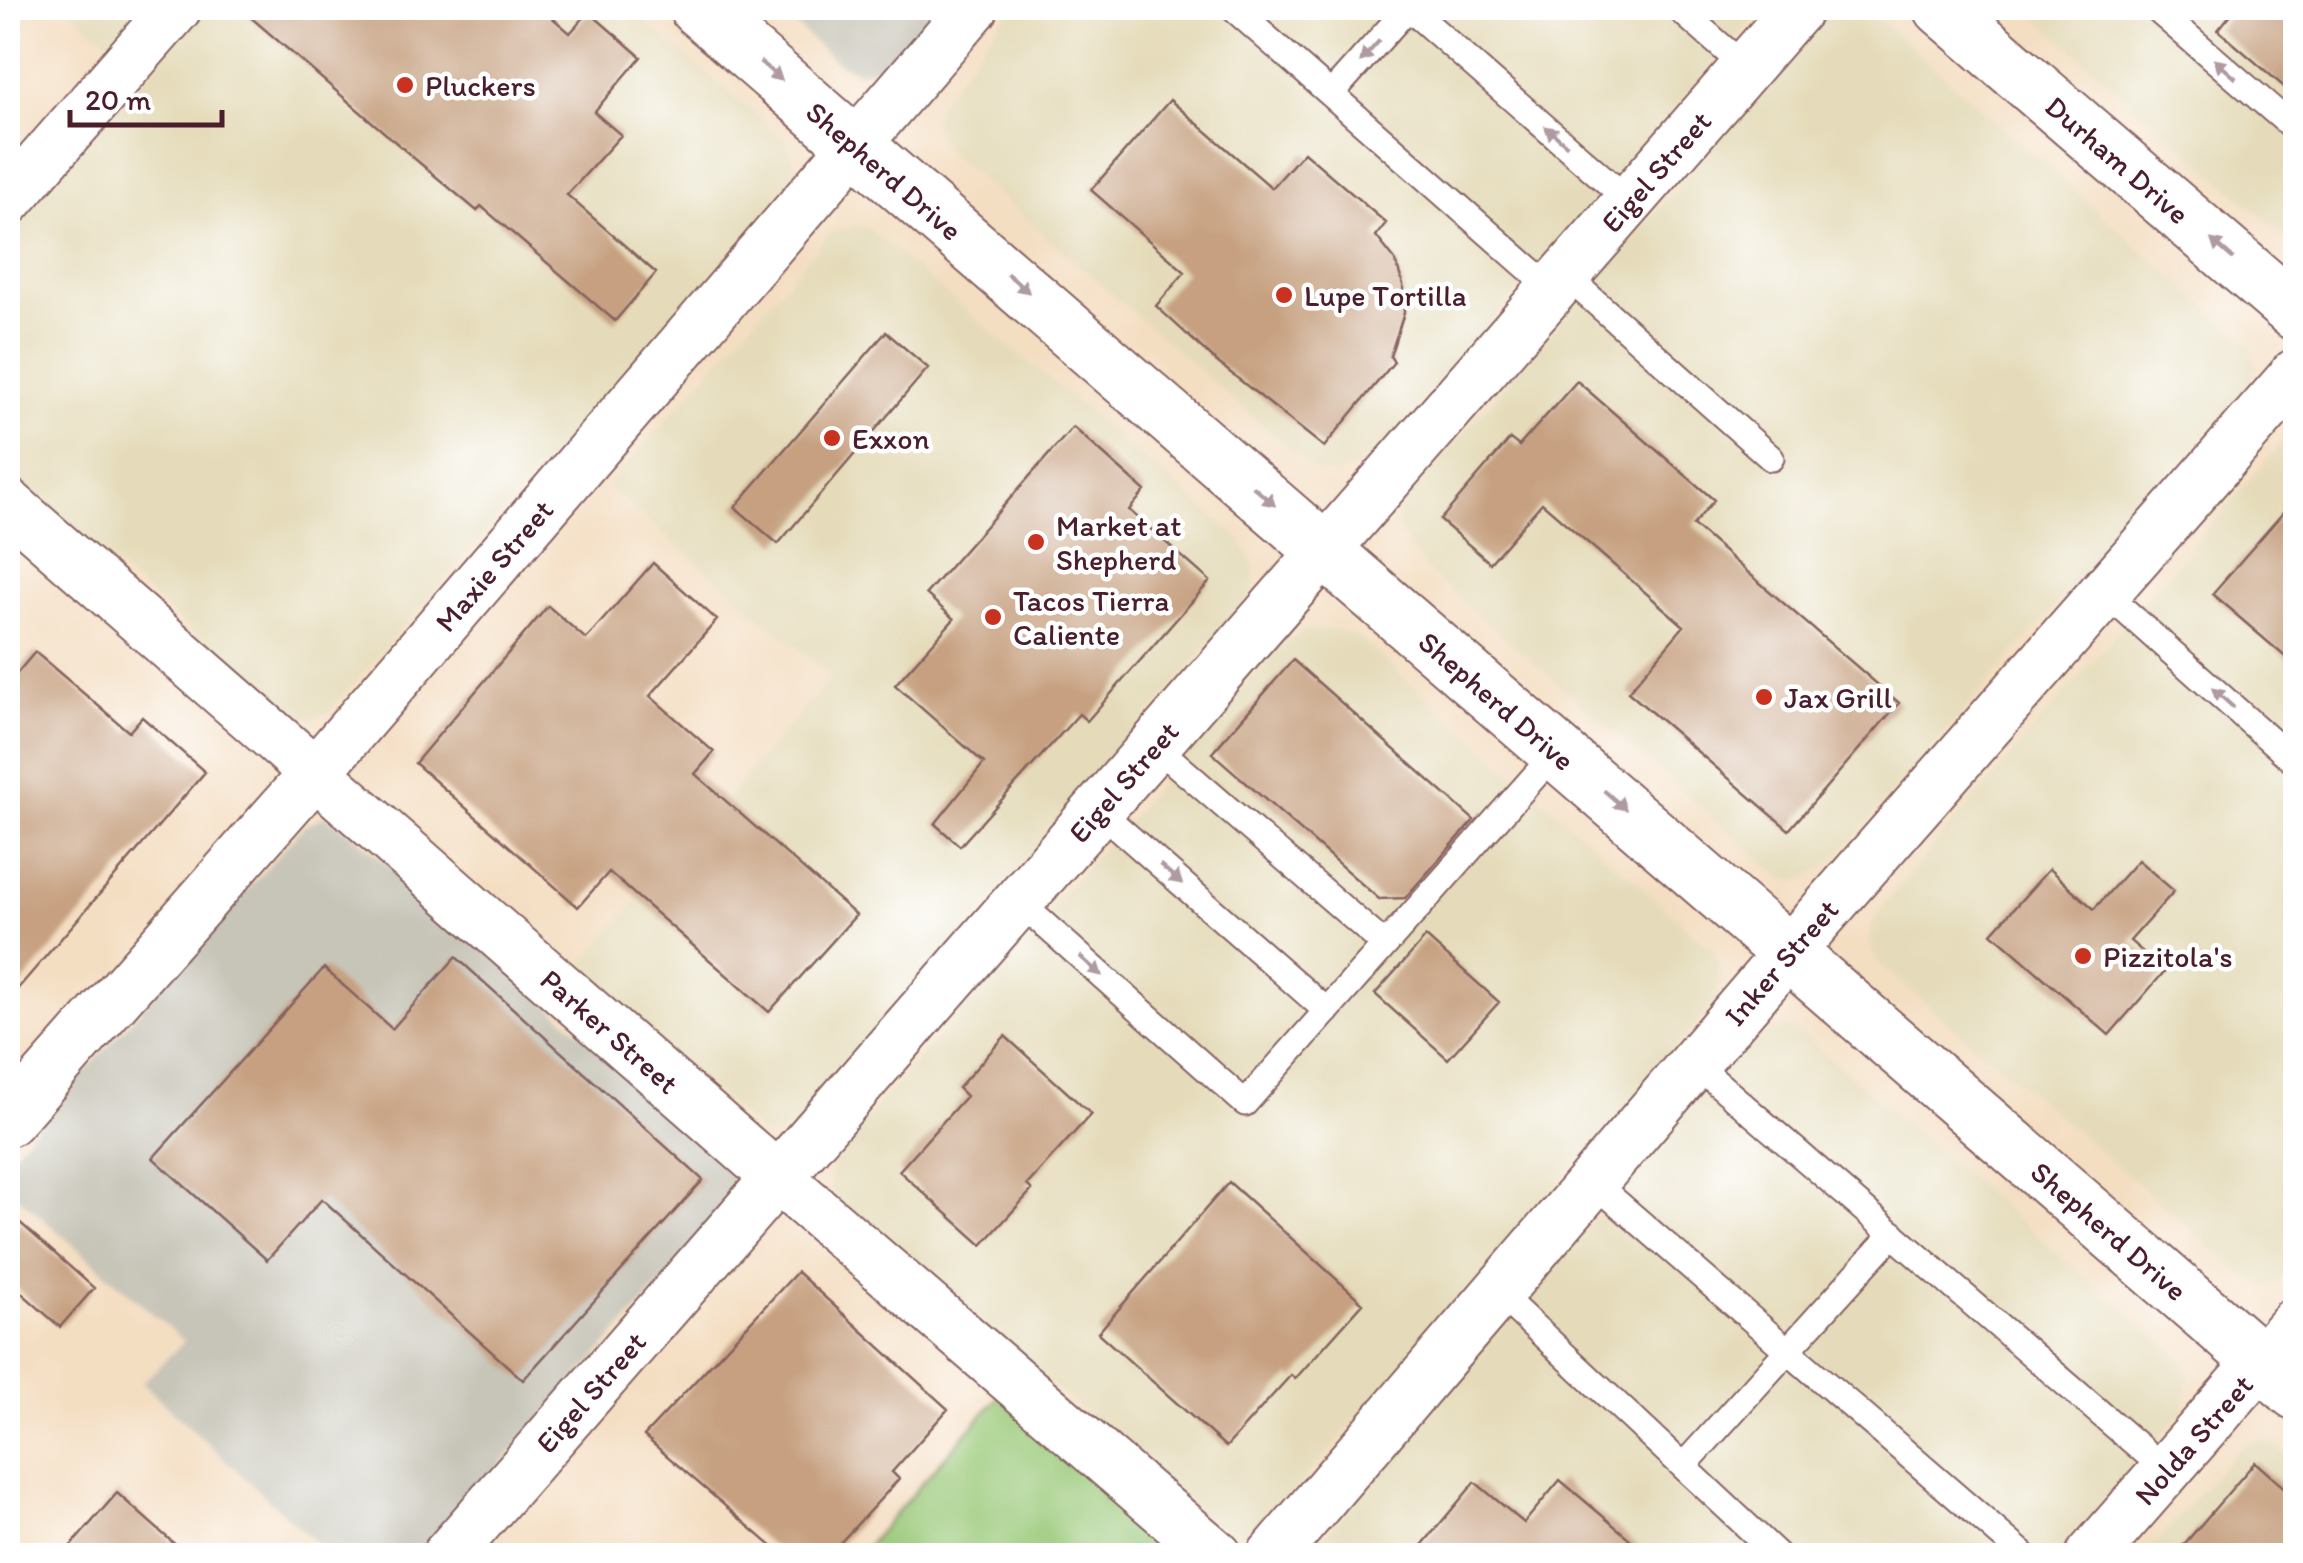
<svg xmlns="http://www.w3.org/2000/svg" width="2303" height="1563" font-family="Itim,sans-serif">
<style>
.built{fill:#e5dbba}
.industrial{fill:#c7c5b8}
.green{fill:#99c877;stroke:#727451;stroke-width:2.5}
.building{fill:#c6a080}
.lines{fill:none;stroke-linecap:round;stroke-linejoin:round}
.lane-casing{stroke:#866260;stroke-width:29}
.street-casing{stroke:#866260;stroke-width:54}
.primary-casing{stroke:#866260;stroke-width:59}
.lane{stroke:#fff;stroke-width:25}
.street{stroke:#fff;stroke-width:50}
.primary{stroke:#fff;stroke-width:55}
.oneway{fill:#ae9aa0}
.poi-dot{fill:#c8321e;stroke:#fff;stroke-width:4}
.labels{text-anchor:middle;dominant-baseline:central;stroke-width:9;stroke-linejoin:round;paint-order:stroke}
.poi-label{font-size:30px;fill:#4a1f2b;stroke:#fff;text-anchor:start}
.street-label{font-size:30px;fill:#4a1f2b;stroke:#fff}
</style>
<rect width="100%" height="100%" fill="#fff"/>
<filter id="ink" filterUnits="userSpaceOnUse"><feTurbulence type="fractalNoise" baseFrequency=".01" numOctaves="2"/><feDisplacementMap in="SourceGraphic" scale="20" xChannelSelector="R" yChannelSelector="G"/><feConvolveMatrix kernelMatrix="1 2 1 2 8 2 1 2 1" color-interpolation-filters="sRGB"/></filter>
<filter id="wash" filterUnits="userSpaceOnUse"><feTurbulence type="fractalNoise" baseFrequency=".0048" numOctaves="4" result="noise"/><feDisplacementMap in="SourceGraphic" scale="40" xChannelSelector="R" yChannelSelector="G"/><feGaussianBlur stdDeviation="2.25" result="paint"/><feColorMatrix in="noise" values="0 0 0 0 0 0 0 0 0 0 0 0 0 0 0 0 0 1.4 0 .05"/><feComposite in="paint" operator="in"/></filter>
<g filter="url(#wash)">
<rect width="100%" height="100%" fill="#f4dec2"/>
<path class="built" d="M 68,8 L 141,8 L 112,45 Z
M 205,8 L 629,8 L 787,141 L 796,168 L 791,184 L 329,711 L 311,719 L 291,713 L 266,695 L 8,474 L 8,230 Z
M 1011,8 L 1762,8 L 1381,449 L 1361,465 L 1334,475 L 1315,471 L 945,149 L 933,126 L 938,103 Z
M 1844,8 L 1873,14 L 2249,344 L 2257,366 L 2251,381 L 1842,851 L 1823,868 L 1805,879 L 1792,881 L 1780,876 L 1427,570 L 1401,535 L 1397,519 L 1400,506 L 1824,19 Z
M 2025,8 L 2295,8 L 2295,246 Z
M 856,225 L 869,229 L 1237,536 L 1251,557 L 1255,578 L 1252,594 L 830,1094 L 782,1134 L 762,1134 L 576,971 L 832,677 L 608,486 L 830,233 Z
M 2295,434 L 2295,1270 L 2278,1282 L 2263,1286 L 2248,1278 L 1877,962 L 1870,949 L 1870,929 L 1880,909 L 2282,442 Z
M 1305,629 L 1331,629 L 1359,638 L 1716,953 L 1720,974 L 1717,1000 L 1267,1523 L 1247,1533 L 1227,1529 L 1204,1517 L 832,1193 L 829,1176 L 837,1152 L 1282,644 Z
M 1788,1028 L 1806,1038 L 2176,1355 L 2190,1374 L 2183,1410 L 2058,1555 L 1307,1556 L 1739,1048 L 1772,1030 Z
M 2261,1439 L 2277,1446 L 2295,1462 L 2295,1555 L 2144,1556 L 2240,1447 Z"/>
<path class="industrial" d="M 776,8 L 951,8 L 902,58 L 860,72 L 839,64 Z
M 324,816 L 348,830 L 731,1164 L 736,1180 L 728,1202 L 714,1224 L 419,1556 L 329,1555 L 142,1383 L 184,1341 L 8,1188 L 8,1159 L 303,827 Z"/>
<path class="green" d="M 1000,1395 L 1178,1556 L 858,1556 Z"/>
<g id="blocks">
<path class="building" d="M 240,8 L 541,8 L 570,33 L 589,12 L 641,57 L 594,112 L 621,135 L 567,195 L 656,273 L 615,321 L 481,206 L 477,211 L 415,159 Z
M 2236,8 L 2296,8 L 2296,97 L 2218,30 Z
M 1170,100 L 1272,188 L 1304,152 L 1386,223 L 1376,236 L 1395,260 L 1403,284 L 1404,313 L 1390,356 L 1394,362 L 1324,447 L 1217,362 L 1156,306 L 1185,272 L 1091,190 Z
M 886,332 L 928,368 L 778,544 L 735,507 Z
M 1577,381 L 1714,500 L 1693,525 L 1899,703 L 1789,830 L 1628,692 L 1684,626 L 1542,503 L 1490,563 L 1440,520 L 1510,439 L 1519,446 Z
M 1073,427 L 1145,491 L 1129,510 L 1210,581 L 1087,721 L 1079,714 L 960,846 L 935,824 L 984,763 L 895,685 L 954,619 L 926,594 Z
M 2296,498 L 2296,666 L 2212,594 Z
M 653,563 L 717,620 L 650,696 L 714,752 L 695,774 L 856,915 L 769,1012 L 609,872 L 578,907 L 415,763 L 548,606 L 586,639 Z
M 35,652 L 129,732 L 142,717 L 205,772 L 8,1000 L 8,684 Z
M 1293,660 L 1474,820 L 1405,898 L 1379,899 L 1212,753 Z
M 2138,860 L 2174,891 L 2130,941 L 2165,971 L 2109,1035 L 1992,933 L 2049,869 L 2094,909 Z
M 1426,937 L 1499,1002 L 1448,1059 L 1375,994 Z
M 456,957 L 703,1180 L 523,1380 L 322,1199 L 267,1260 L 153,1158 L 324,968 L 392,1029 Z
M 1005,1036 L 1091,1114 L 1027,1185 L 1032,1190 L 982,1245 L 899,1171 L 966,1096 L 958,1088 Z
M 1229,1182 L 1363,1303 L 1295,1379 L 1291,1375 L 1226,1447 L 1098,1333 Z
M 8,1212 L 94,1288 L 60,1327 L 8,1281 Z
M 797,1272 L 948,1409 L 892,1472 L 899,1479 L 828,1556 L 783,1556 L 644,1436 Z
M 2255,1462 L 2296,1498 L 2296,1556 L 2174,1556 Z
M 1560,1480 L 1650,1556 L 1413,1556 L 1475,1482 L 1524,1523 Z
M 117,1493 L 188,1556 L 62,1556 Z"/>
</g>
</g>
<g filter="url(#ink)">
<use href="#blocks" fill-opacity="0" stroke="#866260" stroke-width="2.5"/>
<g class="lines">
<g class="lane-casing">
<path id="lane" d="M 1233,8 L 1552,289
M 1409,8 L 1629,201
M 1678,8 L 1746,68
M 2155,8 L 2296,130
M 1331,94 L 1408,8
M 1565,275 L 1771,458
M 2104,592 L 2296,763
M 1154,745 L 1385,945
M 1098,810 L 1327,1011
M 1018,901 L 1245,1103 L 1558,750
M 1694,1063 L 2166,1470
M 1592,1181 L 2025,1556
M 1496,1291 L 1779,1556
M 1685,1464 L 1893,1234"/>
</g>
<g class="street-casing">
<g id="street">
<path d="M 8,200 L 176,8"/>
<path id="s1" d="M 8,504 L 778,1178 L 1217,1556"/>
<path id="s2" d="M 8,1121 L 314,774 L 973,8"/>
<path id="s3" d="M 447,1556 L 1798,8"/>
<path id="s4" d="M 1272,1556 L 1789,952 L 2296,374"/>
<path id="s5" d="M 2091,1556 L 2296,1322"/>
</g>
</g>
<g class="primary-casing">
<g id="primary">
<path id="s6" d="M 697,8 L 2296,1392"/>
<path id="s7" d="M 1942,8 L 2296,313"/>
</g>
</g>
<use href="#lane" class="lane"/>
<use href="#street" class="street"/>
<use href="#primary" class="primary"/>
</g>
<defs><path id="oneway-solid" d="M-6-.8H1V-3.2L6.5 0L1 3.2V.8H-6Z" transform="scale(2.5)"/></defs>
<g class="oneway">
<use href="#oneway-solid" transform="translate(1370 51) rotate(132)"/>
<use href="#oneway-solid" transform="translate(2225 69) rotate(-139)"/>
<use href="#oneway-solid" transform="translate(771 71) rotate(41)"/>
<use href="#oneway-solid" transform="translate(1556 136) rotate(-139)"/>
<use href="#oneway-solid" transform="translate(2222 249) rotate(-139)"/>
<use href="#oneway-solid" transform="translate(1018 283) rotate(41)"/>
<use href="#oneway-solid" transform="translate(1264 496) rotate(41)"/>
<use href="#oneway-solid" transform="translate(2223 698) rotate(-138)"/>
<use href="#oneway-solid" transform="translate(1615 800) rotate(41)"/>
<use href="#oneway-solid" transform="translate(1171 874) rotate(41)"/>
<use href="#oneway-solid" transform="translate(1091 966) rotate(42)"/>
</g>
</g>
<g class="poi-dot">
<circle cx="405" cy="85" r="10"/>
<circle cx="1284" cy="295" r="10"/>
<circle cx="832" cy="438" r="10"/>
<circle cx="1036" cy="542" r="10"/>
<circle cx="993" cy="617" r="10"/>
<circle cx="1764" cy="697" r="10"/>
<circle cx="2083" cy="956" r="10"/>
</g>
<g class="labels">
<g class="poi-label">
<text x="425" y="85">Pluckers</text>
<text x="1304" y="295">Lupe Tortilla</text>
<text x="852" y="438">Exxon</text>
<text x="1056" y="525">Market at<tspan x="1056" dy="34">Shepherd</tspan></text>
<text x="1013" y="600">Tacos Tierra<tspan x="1013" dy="34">Caliente</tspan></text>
<text x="1784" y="697">Jax Grill</text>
<text x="2103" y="956">Pizzitola's</text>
</g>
<g class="street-label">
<text stroke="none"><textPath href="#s7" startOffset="232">Durham Drive</textPath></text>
<text stroke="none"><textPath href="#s6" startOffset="248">Shepherd Drive</textPath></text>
<text stroke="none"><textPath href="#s3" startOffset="1838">Eigel Street</textPath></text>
<text stroke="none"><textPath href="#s2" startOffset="738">Maxie Street</textPath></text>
<text stroke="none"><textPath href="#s6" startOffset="1058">Shepherd Drive</textPath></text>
<text stroke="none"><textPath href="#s3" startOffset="1028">Eigel Street</textPath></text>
<text stroke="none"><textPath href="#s4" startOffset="782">Inker Street</textPath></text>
<text stroke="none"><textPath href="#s1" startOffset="800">Parker Street</textPath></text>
<text stroke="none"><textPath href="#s6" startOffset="1868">Shepherd Drive</textPath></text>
<text stroke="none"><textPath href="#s3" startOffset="218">Eigel Street</textPath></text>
<text stroke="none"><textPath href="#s5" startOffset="155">Nolda Street</textPath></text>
</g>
</g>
<rect width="2303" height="1563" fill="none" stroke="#fff" stroke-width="40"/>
<path d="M70 110v15h152v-15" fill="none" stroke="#4a1f2b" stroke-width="5"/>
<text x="85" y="110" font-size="30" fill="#4a1f2b" stroke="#ffffff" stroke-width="8" paint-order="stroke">20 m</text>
</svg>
